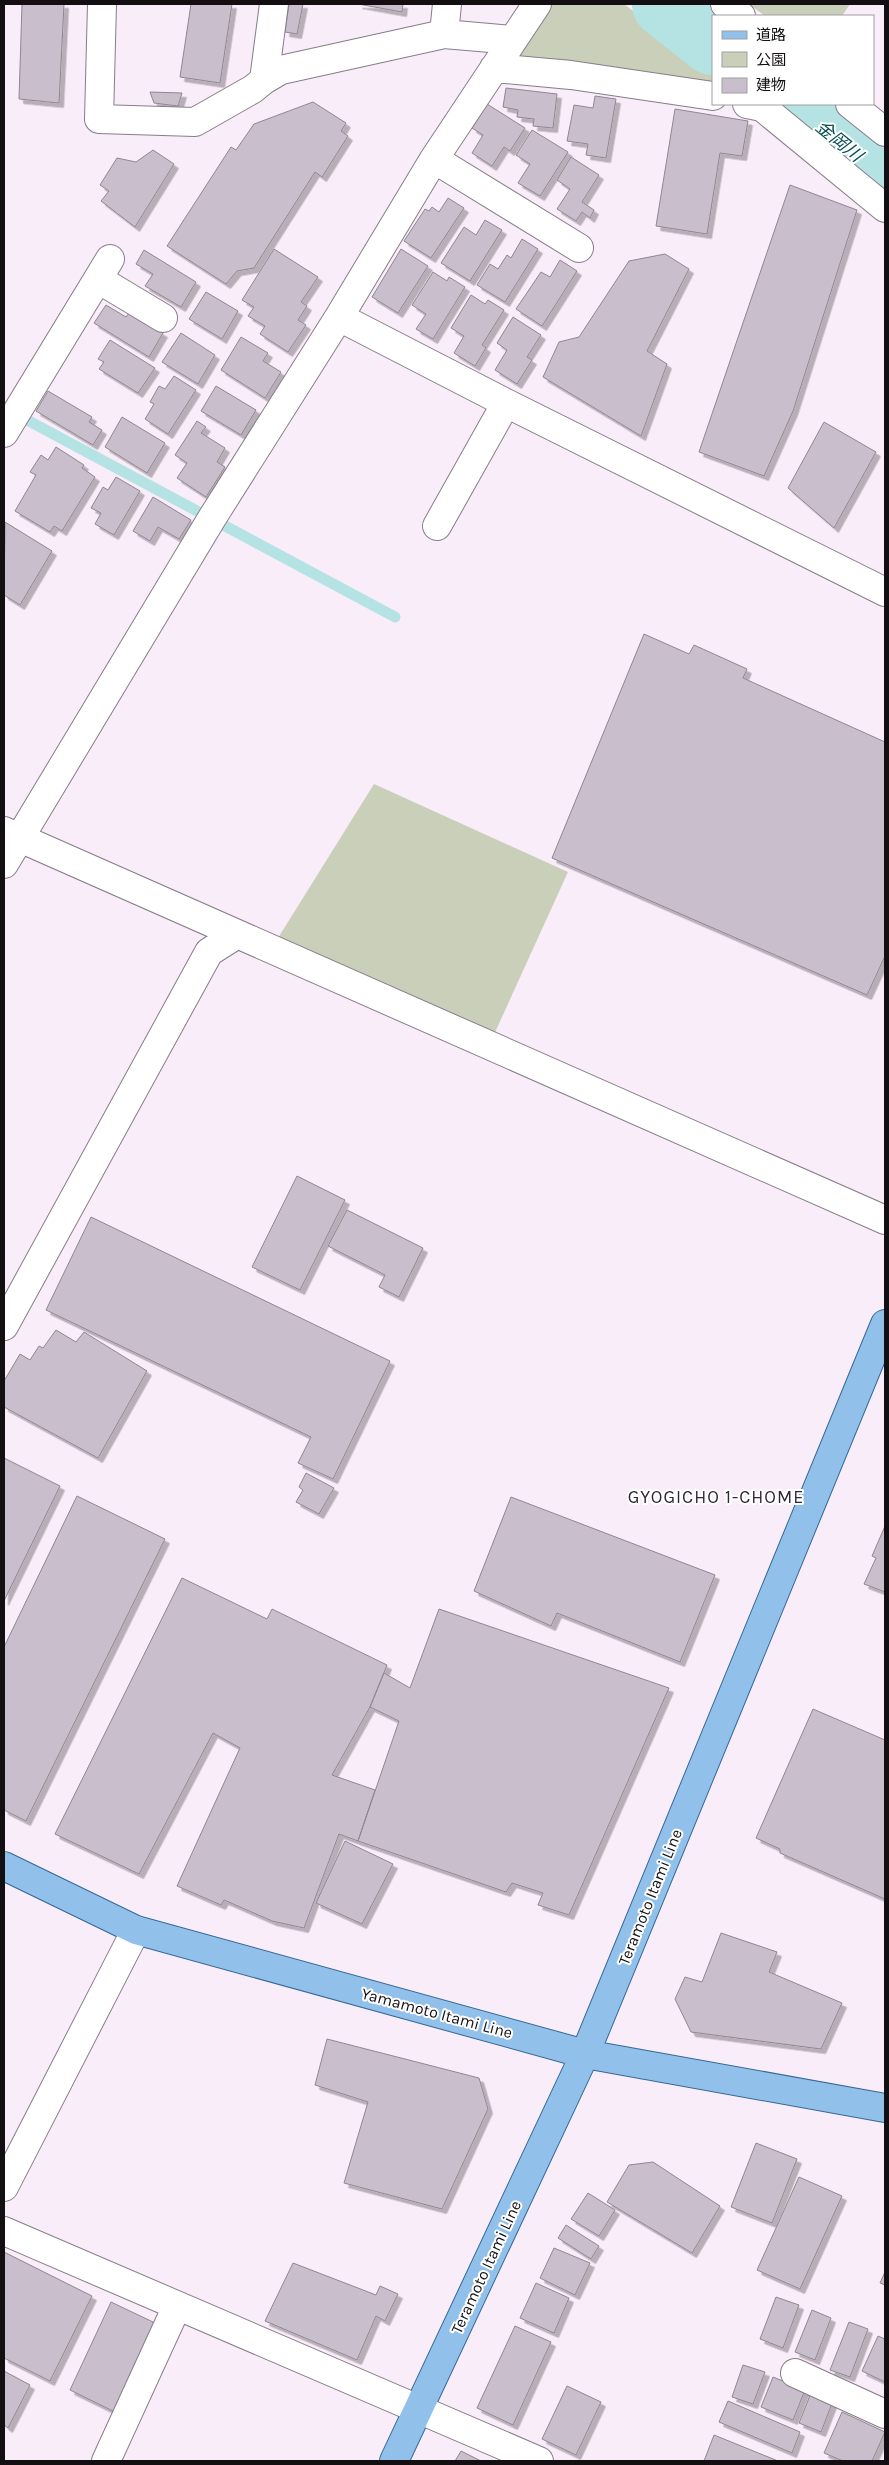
<svg xmlns="http://www.w3.org/2000/svg" width="889" height="2465" font-family="Karla,'Noto Sans JP',sans-serif">
<style>
.green{fill:#c9cfb9}
.lines{fill:none;stroke-linecap:round;stroke-linejoin:round}
.stream{stroke:#b5e3e4;stroke-width:11}
.river{stroke:#b5e3e4;stroke-width:68}
.building{fill:#c9becb;stroke:#908692;filter:url(#shadow)}
.minor-casing{stroke:#877d89;stroke-width:30}
.major-casing{stroke:#356896;stroke-width:30}
.minor{stroke:#fff;stroke-width:28}
.major{stroke:#91c1eb;stroke-width:28}
.labels{text-anchor:middle;dominant-baseline:central;stroke-width:4;stroke-linejoin:round;paint-order:stroke}
.street-label{font-size:16px;fill:#120e12;stroke:#fff}
.water-label{font-size:18px;font-style:italic;fill:#094e50;stroke:#fff}
.neighbourhood-label{font-size:18px;letter-spacing:1px;fill:#2e2630;stroke:#fff}
</style>
<defs>
<filter id="shadow"><feDropShadow dx="4.5" dy="4.5" stdDeviation="0" flood-color="#0004"/></filter>
</defs>
<rect width="100%" height="100%" fill="#f9edfa"/>
<path class="green" d="M 548,4 L 624,4 L 713,73 L 713,90 L 511,66 Z
M 749,4 L 850,4 L 842,16 L 765,16 Z
M 374,784 L 568,872 L 492,1039 L 278,938 Z"/>
<g class="lines">
<path class="stream" d="M 14,413 L 395,617"/>
<path class="river" d="M 666,4 L 713,41
M 792,104 L 885,179"/>
</g>
<path class="building" d="M 22,4 L 64,4 L 59,103 L 19,99 Z
M 191,4 L 232,4 L 220,83 L 180,77 Z
M 289,4 L 303,4 L 297,34 L 285,32 Z
M 358,4 L 403,4 L 402,12 Z
M 506,88 L 557,94 L 553,128 L 533,126 L 534,119 L 517,117 L 518,110 L 503,107 Z
M 150,92 L 182,93 L 178,106 L 154,103 Z
M 595,96 L 616,99 L 606,158 L 586,155 L 588,144 L 567,141 L 574,105 L 593,108 Z
M 313,102 L 346,123 L 341,131 L 348,136 L 322,177 L 315,172 L 254,268 L 237,271 L 226,284 L 167,246 L 231,147 L 236,150 L 254,124 Z
M 487,104 L 525,128 L 510,151 L 504,147 L 492,166 L 472,153 L 483,135 L 472,128 Z
M 675,109 L 748,121 L 742,156 L 720,153 L 707,234 L 656,226 Z
M 532,130 L 568,152 L 540,196 L 518,183 L 530,164 L 516,155 Z
M 153,150 L 174,164 L 135,227 L 101,201 L 109,191 L 100,185 L 117,158 L 136,162 Z
M 571,157 L 599,175 L 582,202 L 594,210 L 590,218 L 582,212 L 576,221 L 557,209 L 570,189 L 557,180 Z
M 790,185 L 857,210 L 793,411 L 764,476 L 699,452 Z
M 448,198 L 464,208 L 431,258 L 404,241 L 425,209 L 429,211 L 432,207 L 439,212 Z
M 485,220 L 502,230 L 470,281 L 441,263 L 464,227 L 476,235 Z
M 522,239 L 538,249 L 505,302 L 477,285 L 490,264 L 498,269 L 507,255 L 511,258 Z
M 274,249 L 318,277 L 301,302 L 307,306 L 298,320 L 306,325 L 288,352 L 260,334 L 265,326 L 248,316 L 254,307 L 242,300 Z
M 401,249 L 428,266 L 398,313 L 372,297 Z
M 144,250 L 196,282 L 181,307 L 145,286 L 153,274 L 136,264 Z
M 665,254 L 689,269 L 647,351 L 667,364 L 641,436 L 543,377 L 559,342 L 579,337 L 629,261 Z
M 560,260 L 577,271 L 542,326 L 516,309 L 541,272 L 550,277 Z
M 433,272 L 447,281 L 449,277 L 465,287 L 433,339 L 416,329 L 426,314 L 412,305 Z
M 206,292 L 238,311 L 222,339 L 189,319 Z
M 471,295 L 485,304 L 488,300 L 504,310 L 482,345 L 486,348 L 475,366 L 454,353 L 464,336 L 451,328 Z
M 106,305 L 126,317 L 129,313 L 163,333 L 149,357 L 94,323 Z
M 513,317 L 541,335 L 527,357 L 532,360 L 517,384 L 495,370 L 507,350 L 497,343 Z
M 181,333 L 215,355 L 198,384 L 162,362 Z
M 241,337 L 268,353 L 263,361 L 281,372 L 265,398 L 221,370 Z
M 110,340 L 155,368 L 138,393 L 99,369 L 104,362 L 98,359 Z
M 174,376 L 196,390 L 168,434 L 145,419 L 154,404 L 150,402 L 159,386 L 165,389 Z
M 216,386 L 256,410 L 241,435 L 201,411 Z
M 48,391 L 92,417 L 89,422 L 102,430 L 93,445 L 36,411 Z
M 122,417 L 165,443 L 147,473 L 105,447 Z
M 197,421 L 206,427 L 201,433 L 225,448 L 217,462 L 225,467 L 206,497 L 177,478 L 187,463 L 175,455 Z
M 824,422 L 876,452 L 834,528 L 788,488 Z
M 56,447 L 84,465 L 82,468 L 95,477 L 62,531 L 54,526 L 50,532 L 15,511 L 36,475 L 30,472 L 41,455 L 48,460 Z
M 116,477 L 140,491 L 114,535 L 95,524 L 101,513 L 91,508 L 103,487 L 108,490 Z
M 153,497 L 191,520 L 179,539 L 158,527 L 150,541 L 133,531 Z
M 5,522 L 52,551 L 20,605 L 4,595 Z
M 644,634 L 689,654 L 694,645 L 747,669 L 743,678 L 885,742 L 885,956 L 867,995 L 552,858 Z
M 297,1176 L 345,1200 L 300,1290 L 252,1267 Z
M 347,1210 L 423,1248 L 399,1297 L 379,1287 L 385,1275 L 328,1246 Z
M 91,1217 L 390,1361 L 333,1479 L 298,1463 L 311,1437 L 46,1310 Z
M 56,1330 L 76,1342 L 84,1332 L 147,1371 L 98,1458 L 4,1407 L 4,1381 L 20,1354 L 30,1360 L 39,1346 L 43,1348 Z
M 4,1458 L 60,1486 L 4,1601 Z
M 306,1473 L 334,1488 L 319,1514 L 296,1502 L 303,1490 L 299,1487 Z
M 77,1496 L 165,1539 L 26,1821 L 4,1810 L 4,1647 Z
M 511,1497 L 715,1575 L 680,1662 L 557,1613 L 551,1626 L 474,1591 Z
M 885,1526 L 885,1592 L 864,1584 L 876,1558 L 872,1556 Z
M 182,1578 L 267,1619 L 272,1609 L 387,1665 L 370,1707 L 332,1775 L 375,1790 L 358,1841 L 339,1834 L 304,1928 L 272,1921 L 224,1900 L 221,1905 L 177,1886 L 240,1748 L 213,1733 L 139,1874 L 55,1834 Z
M 439,1609 L 669,1688 L 569,1915 L 538,1905 L 543,1893 L 512,1883 L 506,1892 L 358,1841 L 399,1721 L 370,1707 L 384,1673 L 410,1688 Z
M 813,1709 L 885,1740 L 885,1899 L 780,1853 L 780,1849 L 756,1838 Z
M 345,1841 L 393,1864 L 362,1924 L 316,1903 Z
M 721,1933 L 777,1952 L 769,1972 L 842,2003 L 821,2049 L 691,2032 L 675,1999 L 685,1977 L 702,1982 Z
M 327,2039 L 479,2078 L 488,2109 L 442,2209 L 344,2183 L 368,2102 L 315,2085 Z
M 756,2143 L 797,2159 L 772,2223 L 731,2207 Z
M 653,2162 L 720,2206 L 692,2253 L 607,2202 L 629,2165 Z
M 799,2177 L 842,2196 L 800,2289 L 757,2270 Z
M 588,2193 L 615,2210 L 599,2236 L 571,2219 Z
M 566,2225 L 599,2246 L 591,2259 L 558,2238 Z
M 554,2248 L 590,2263 L 575,2295 L 540,2278 Z
M 4,2252 L 92,2296 L 50,2381 L 4,2358 Z
M 293,2263 L 376,2295 L 380,2286 L 398,2294 L 385,2321 L 376,2316 L 357,2360 L 265,2321 Z
M 885,2272 L 885,2285 L 880,2283 Z
M 536,2283 L 569,2298 L 554,2333 L 520,2318 Z
M 776,2297 L 799,2305 L 783,2348 L 760,2339 Z
M 111,2302 L 153,2322 L 156,2332 L 115,2412 L 70,2390 Z
M 812,2310 L 831,2318 L 815,2360 L 795,2352 Z
M 849,2322 L 868,2329 L 850,2377 L 830,2370 Z
M 515,2326 L 551,2342 L 513,2425 L 477,2408 Z
M 878,2336 L 885,2339 L 885,2382 L 862,2371 Z
M 743,2365 L 765,2372 L 753,2404 L 732,2397 Z
M 4,2371 L 30,2385 L 8,2428 L 4,2425 Z
M 773,2377 L 805,2390 L 793,2420 L 761,2407 Z
M 567,2386 L 601,2402 L 576,2455 L 542,2439 Z
M 811,2393 L 833,2401 L 821,2432 L 799,2423 Z
M 728,2401 L 800,2432 L 792,2453 L 719,2422 Z
M 842,2412 L 885,2432 L 872,2461 L 843,2461 L 824,2453 Z
M 714,2435 L 778,2461 L 704,2461 Z
M 461,2451 L 481,2461 L 455,2461 Z"/>
<g class="lines">
<g class="minor-casing">
<path id="minor" d="M 102,4 L 99,119 L 195,122 L 253,89 L 264,80 L 281,70 L 444,34 L 447,4
M 725,4 L 741,16
M 444,34 L 513,40
M 494,68 L 571,75 L 713,96
M 264,80 L 274,4
M 747,104 L 762,107 L 885,208
M 850,104 L 885,132
M 434,159 L 579,248
M 98,279 L 163,318
M 339,317 L 506,403 L 885,592
M 4,433 L 110,259
M 437,526 L 506,403
M 4,831 L 885,1220
M 4,864 L 212,518 L 339,317 L 434,159 L 537,4
M 4,1326 L 209,952 L 236,935
M 4,2187 L 136,1930
M 4,2231 L 539,2461
M 795,2373 L 885,2414
M 106,2461 L 177,2306"/>
</g>
<g class="major-casing">
<path id="major" d="M 4,1866 L 136,1930 L 585,2054 L 885,2108
M 394,2461 L 585,2054 L 885,1324"/>
</g>
<use href="#minor" class="minor"/>
<use href="#major" class="major"/>
</g>
<g class="labels">
<g class="street-label">
<text transform="translate(650 1897) rotate(-68)">Teramoto Itami Line</text>
<text transform="translate(437 2013) rotate(15)">Yamamoto Itami Line</text>
<text transform="translate(486 2267) rotate(-65)">Teramoto Itami Line</text>
</g>
<g class="water-label">
<text transform="translate(839 141) rotate(39)">金岡川</text>
</g>
<g class="neighbourhood-label">
<text x="716" y="1497">GYOGICHO 1-CHOME</text>
</g>
</g>
<rect width="889" height="2465" fill="none" stroke="#120e12" stroke-width="10"/>
<rect x="712" y="15" width="162" height="90" fill="#ffffff" stroke="#a09fa0"/>
<rect x="722" y="31" width="25" height="8" fill="#91c1eb" stroke="#a09fa0"/>
<text x="756" y="40" font-size="15" fill="#120e12">道路</text>
<rect x="722" y="52" width="25" height="15" fill="#c9cfb9" stroke="#a09fa0"/>
<text x="756" y="65" font-size="15" fill="#120e12">公園</text>
<rect x="722" y="78" width="25" height="15" fill="#c9becb" stroke="#a09fa0"/>
<text x="756" y="90" font-size="15" fill="#120e12">建物</text>
</svg>
